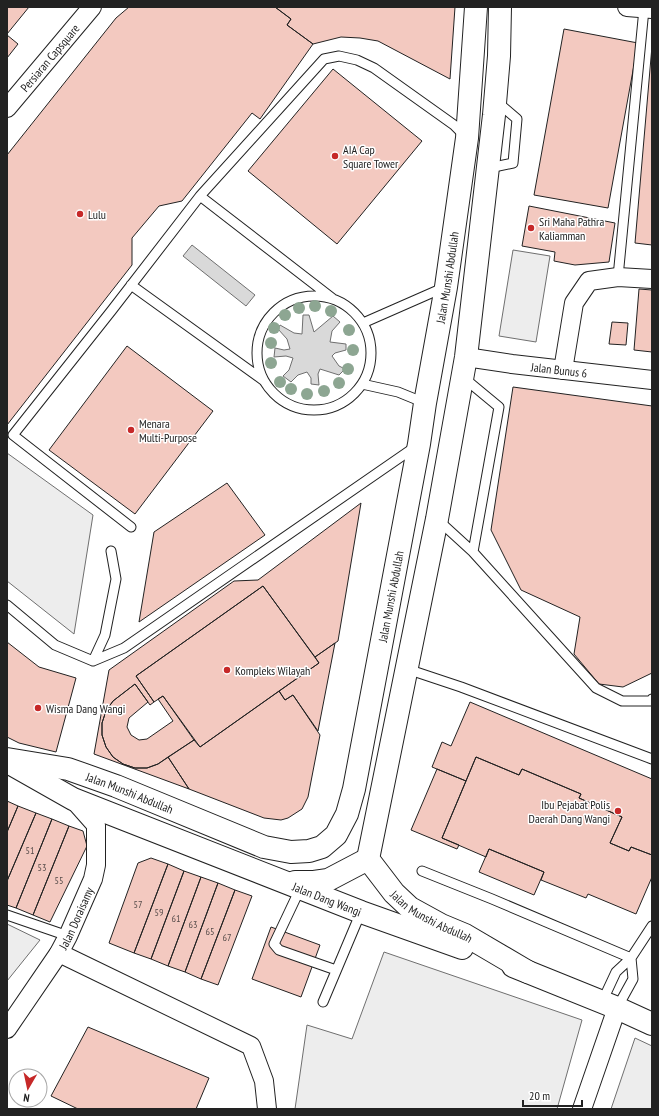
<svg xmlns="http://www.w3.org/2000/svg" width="659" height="1116" font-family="'PT Sans Narrow',sans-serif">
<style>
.parking{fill:#ededed;stroke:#6f6f6f}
.water{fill:#d9d9d9;stroke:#6f6f6f}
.building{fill:#f3c9c0;stroke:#222}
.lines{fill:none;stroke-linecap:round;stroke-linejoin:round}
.lane-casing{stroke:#222;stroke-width:11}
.street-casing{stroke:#222;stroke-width:20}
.secondary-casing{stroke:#222;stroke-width:24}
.lane{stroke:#fff;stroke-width:9}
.street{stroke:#fff;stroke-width:18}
.secondary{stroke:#fff;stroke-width:22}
.tree{fill:#8da692}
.poi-dot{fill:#c62828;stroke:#fff;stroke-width:1.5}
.labels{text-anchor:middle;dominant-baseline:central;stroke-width:3;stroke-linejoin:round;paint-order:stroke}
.number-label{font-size:10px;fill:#564c4a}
.street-label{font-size:12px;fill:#222;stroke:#fff}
.poi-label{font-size:12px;fill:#222;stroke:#fff;text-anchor:start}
</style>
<rect width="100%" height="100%" fill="#fff"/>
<path class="parking" d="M 513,250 L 550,256 L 536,342 L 499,336 Z
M 7,453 L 93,515 L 74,634 L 7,581 Z
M 7,924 L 40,940 L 7,981 Z
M 384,952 L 582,1020 L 557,1109 L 295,1109 L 307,1025 L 352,1039 Z
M 635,1038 L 652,1046 L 652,1109 L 611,1109 Z"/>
<path class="water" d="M 192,245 L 255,295 L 246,306 L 183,256 Z
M 303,315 L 309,315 L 314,332 L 333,316 L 340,322 L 332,331 L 330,342 L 346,344 L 346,350 L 335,353 L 332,356 L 339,366 L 345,369 L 339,375 L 320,369 L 318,374 L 319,385 L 311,384 L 311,378 L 307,372 L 298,375 L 291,382 L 283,376 L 289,370 L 293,358 L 286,356 L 274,357 L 275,348 L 284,350 L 290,349 L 287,339 L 278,329 L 280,325 L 294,333 L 302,334 Z"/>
<path class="building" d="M 7,7 L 29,7 L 7,34 Z
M 129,7 L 275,7 L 291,19 L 287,25 L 313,44 L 260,119 L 252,113 L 182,201 L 159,206 L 132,238 L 132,265 L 7,425 L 7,155 L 116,18 Z
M 275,7 L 455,7 L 450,79 L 378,41 L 360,38 L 341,37 L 313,44 L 287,25 L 291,19 Z
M 564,29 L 638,43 L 608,208 L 534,195 Z
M 7,35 L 18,44 L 7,58 Z
M 652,46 L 652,245 L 635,243 Z
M 333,69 L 422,141 L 337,244 L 248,171 Z
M 529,206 L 615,223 L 609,262 L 575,265 L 554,261 L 555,252 L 522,246 Z
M 639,289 L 652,290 L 652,352 L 634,350 Z
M 612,322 L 628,323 L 626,345 L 609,344 Z
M 127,346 L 213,411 L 135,514 L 49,450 Z
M 513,387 L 652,406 L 652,673 L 623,687 L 599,684 L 574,654 L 580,617 L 521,590 L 491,530 Z
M 227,483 L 265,535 L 139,622 L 154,532 Z
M 361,503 L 338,641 L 315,657 L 263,586 L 136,676 L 154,702 L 150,705 L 135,684 L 113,701 L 106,711 L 102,723 L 102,735 L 106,747 L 113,757 L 123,764 L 135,768 L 147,768 L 158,764 L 168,757 L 189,789 L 94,754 L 109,670 L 234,581 L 258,580 Z
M 263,586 L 319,663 L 200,747 L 163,696 L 154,702 L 136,676 Z
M 7,642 L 39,667 L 76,678 L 56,752 L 19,743 L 7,737 Z
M 335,643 L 318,731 L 293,695 L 285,700 L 279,691 L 319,663 L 315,657 Z
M 135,684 L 148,702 L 129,718 L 127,727 L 131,735 L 139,740 L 147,739 L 173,721 L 158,699 L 163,696 L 194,740 L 158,764 L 147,768 L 135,768 L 123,764 L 113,757 L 106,747 L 102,735 L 102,723 L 106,711 L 113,701 Z
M 279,691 L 285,700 L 293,695 L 320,735 L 308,797 L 302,809 L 288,818 L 281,820 L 264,818 L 189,789 L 168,757 L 194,740 L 200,747 Z
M 470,702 L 652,779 L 652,855 L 631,847 L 629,851 L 610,843 L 622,817 L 579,798 L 581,794 L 522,769 L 519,775 L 476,757 L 466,781 L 432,767 L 442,742 L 451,746 Z
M 476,757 L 519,775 L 522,769 L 581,794 L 579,798 L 622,817 L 610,843 L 629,851 L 631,847 L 652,855 L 652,877 L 636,914 L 588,894 L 586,898 L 541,880 L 544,872 L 489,849 L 486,857 L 442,838 Z
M 437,769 L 466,781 L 442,838 L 459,845 L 457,849 L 411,830 Z
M 7,801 L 18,806 L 7,832 Z
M 18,806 L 36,813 L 7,881 L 7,832 Z
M 36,813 L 52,819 L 16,908 L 7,905 L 7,881 Z
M 52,819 L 69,826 L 33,915 L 16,908 Z
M 69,826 L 83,831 L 87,846 L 50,922 L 33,915 Z
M 489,849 L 544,872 L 534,895 L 479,872 Z
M 151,858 L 168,864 L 134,953 L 109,943 L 138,863 Z
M 168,864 L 184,871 L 151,959 L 134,953 Z
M 184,871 L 201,877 L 168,966 L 151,959 Z
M 201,877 L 218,883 L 185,972 L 168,966 Z
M 218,883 L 235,890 L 201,979 L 185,972 Z
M 235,890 L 252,896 L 218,985 L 201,979 Z
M 271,927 L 320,945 L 301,997 L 252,979 Z
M 88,1027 L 209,1078 L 196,1109 L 78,1109 L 51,1096 Z"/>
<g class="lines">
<g class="lane-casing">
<path id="lane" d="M 489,168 L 513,163 L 517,119 L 496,101
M 200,196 L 332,298
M 618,277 L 644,9
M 131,285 L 263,380
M257 353a57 57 0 1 1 114 0a57 57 0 1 1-114 0Z
M 363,323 L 445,287
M 464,378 L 499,407 L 473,552
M 362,384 L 398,392 L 425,403
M 438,520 L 473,552 L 596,688 L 622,701 L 651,701 L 652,699
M 131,527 L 13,435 L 112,310 L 200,196 L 324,59 L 339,56 L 357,60 L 374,68 L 454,125 L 465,136
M 7,605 L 55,645 L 93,661 L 124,648 L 415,447
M 93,661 L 105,635 L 116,579 L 111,551
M 407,669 L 461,687 L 652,759
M 422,871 L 492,899 L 631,958
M 300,889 L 274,944 L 279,950 L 336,970
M 7,915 L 68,936
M 323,1002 L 361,912
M 602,1002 L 616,972 L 631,958 L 652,926
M 617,1008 L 633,979 L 631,958"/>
</g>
<g class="street-casing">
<g id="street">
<path d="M 627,7 L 652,9"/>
<path id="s1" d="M 7,108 L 92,7"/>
<path id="s2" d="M 466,357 L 512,364 L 652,380"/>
<path d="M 563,370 L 574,303 L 589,281 L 618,277 L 652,279"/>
<path d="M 59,953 L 251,1046 L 264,1081 L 267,1109"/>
<path id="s3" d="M 7,1029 L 59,953 L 68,936 L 93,879 L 96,865 L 96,825 L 73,799"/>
<path d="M 582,1109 L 617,1008"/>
</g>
</g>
<g class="secondary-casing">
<g id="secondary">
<path id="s4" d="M 500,7 L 499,56 L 494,115 L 466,357 L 437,519 L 368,859 L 394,893 L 410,908 L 441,925 L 465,935 L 528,972"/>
<path id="s5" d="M 7,759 L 68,769 L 116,786 L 264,847 L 291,852 L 309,851 L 322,847 L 336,835 L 347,814 L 354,789 L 419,444 L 425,403 L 446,287 L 467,138 L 476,7"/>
<path id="s6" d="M 13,765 L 73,799 L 361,912 L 462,948"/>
<path d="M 295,882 L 314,882 L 328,880 L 368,859"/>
<path d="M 513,966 L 617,1008 L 652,1024"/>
</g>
</g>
<use href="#lane" class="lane"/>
<use href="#street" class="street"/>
<use href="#secondary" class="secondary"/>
</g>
<g class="tree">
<circle cx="315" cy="306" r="6"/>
<circle cx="299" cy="308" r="6"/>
<circle cx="331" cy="311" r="6"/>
<circle cx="285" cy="315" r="6"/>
<circle cx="274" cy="328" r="6"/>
<circle cx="349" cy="330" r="6"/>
<circle cx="271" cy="343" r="6"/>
<circle cx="353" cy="350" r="6"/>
<circle cx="271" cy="363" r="6"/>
<circle cx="348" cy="369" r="6"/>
<circle cx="280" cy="382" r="6"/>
<circle cx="339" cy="383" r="6"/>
<circle cx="291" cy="389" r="6"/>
<circle cx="324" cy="391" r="6"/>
<circle cx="307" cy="394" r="6"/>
</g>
<g class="poi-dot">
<circle cx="335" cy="156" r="4"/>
<circle cx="80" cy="214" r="4"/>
<circle cx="531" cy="228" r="4"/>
<circle cx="131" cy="430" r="4"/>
<circle cx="227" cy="670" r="4"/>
<circle cx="38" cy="708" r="4"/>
<circle cx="618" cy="811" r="4"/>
</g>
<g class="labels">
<g class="number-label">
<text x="30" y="850">51</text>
<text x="42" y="867">53</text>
<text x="59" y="880">55</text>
<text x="138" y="904">57</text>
<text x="159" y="912">59</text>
<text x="176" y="918">61</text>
<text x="193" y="924">63</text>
<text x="210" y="931">65</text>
<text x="227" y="937">67</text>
</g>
<g class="street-label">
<text stroke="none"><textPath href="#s1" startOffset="66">Persiaran Capsquare</textPath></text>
<text stroke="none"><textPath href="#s5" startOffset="920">Jalan Munshi Abdullah</textPath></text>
<text stroke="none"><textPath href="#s2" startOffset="94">Jalan Bunus 6</textPath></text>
<text stroke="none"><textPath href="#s5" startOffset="596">Jalan Munshi Abdullah</textPath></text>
<text stroke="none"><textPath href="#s5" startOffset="128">Jalan Munshi Abdullah</textPath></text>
<text stroke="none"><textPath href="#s6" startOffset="342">Jalan Dang Wangi</textPath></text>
<text stroke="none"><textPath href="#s4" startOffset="951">Jalan Munshi Abdullah</textPath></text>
<text stroke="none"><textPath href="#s3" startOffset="131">Jalan Doraisamy</textPath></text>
</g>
<g class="poi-label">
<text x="343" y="149">AIA Cap<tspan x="343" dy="14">Square Tower</tspan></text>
<text x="88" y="214">Lulu</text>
<text x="539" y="221">Sri Maha Pathra<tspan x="539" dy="14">Kaliamman</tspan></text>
<text x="139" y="423">Menara<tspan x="139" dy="14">Multi-Purpose</tspan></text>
<text x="235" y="670">Kompleks Wilayah</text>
<text x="46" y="708">Wisma Dang Wangi</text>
<text x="610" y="804" text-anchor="end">Ibu Pejabat Polis<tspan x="610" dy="14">Daerah Dang Wangi</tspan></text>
</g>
</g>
<rect width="659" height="1116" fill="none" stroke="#222222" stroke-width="16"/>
<g transform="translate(28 1088) rotate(189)"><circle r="19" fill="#ffffff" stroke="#a7a7a7"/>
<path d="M0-3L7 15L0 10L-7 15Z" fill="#c62828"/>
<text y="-6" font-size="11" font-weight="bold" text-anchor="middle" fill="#222222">N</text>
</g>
<path d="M523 1100v6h59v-6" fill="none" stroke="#222222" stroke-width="2"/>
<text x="529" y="1100" font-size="12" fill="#222222" stroke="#ffffff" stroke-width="3" paint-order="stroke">20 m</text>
</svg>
